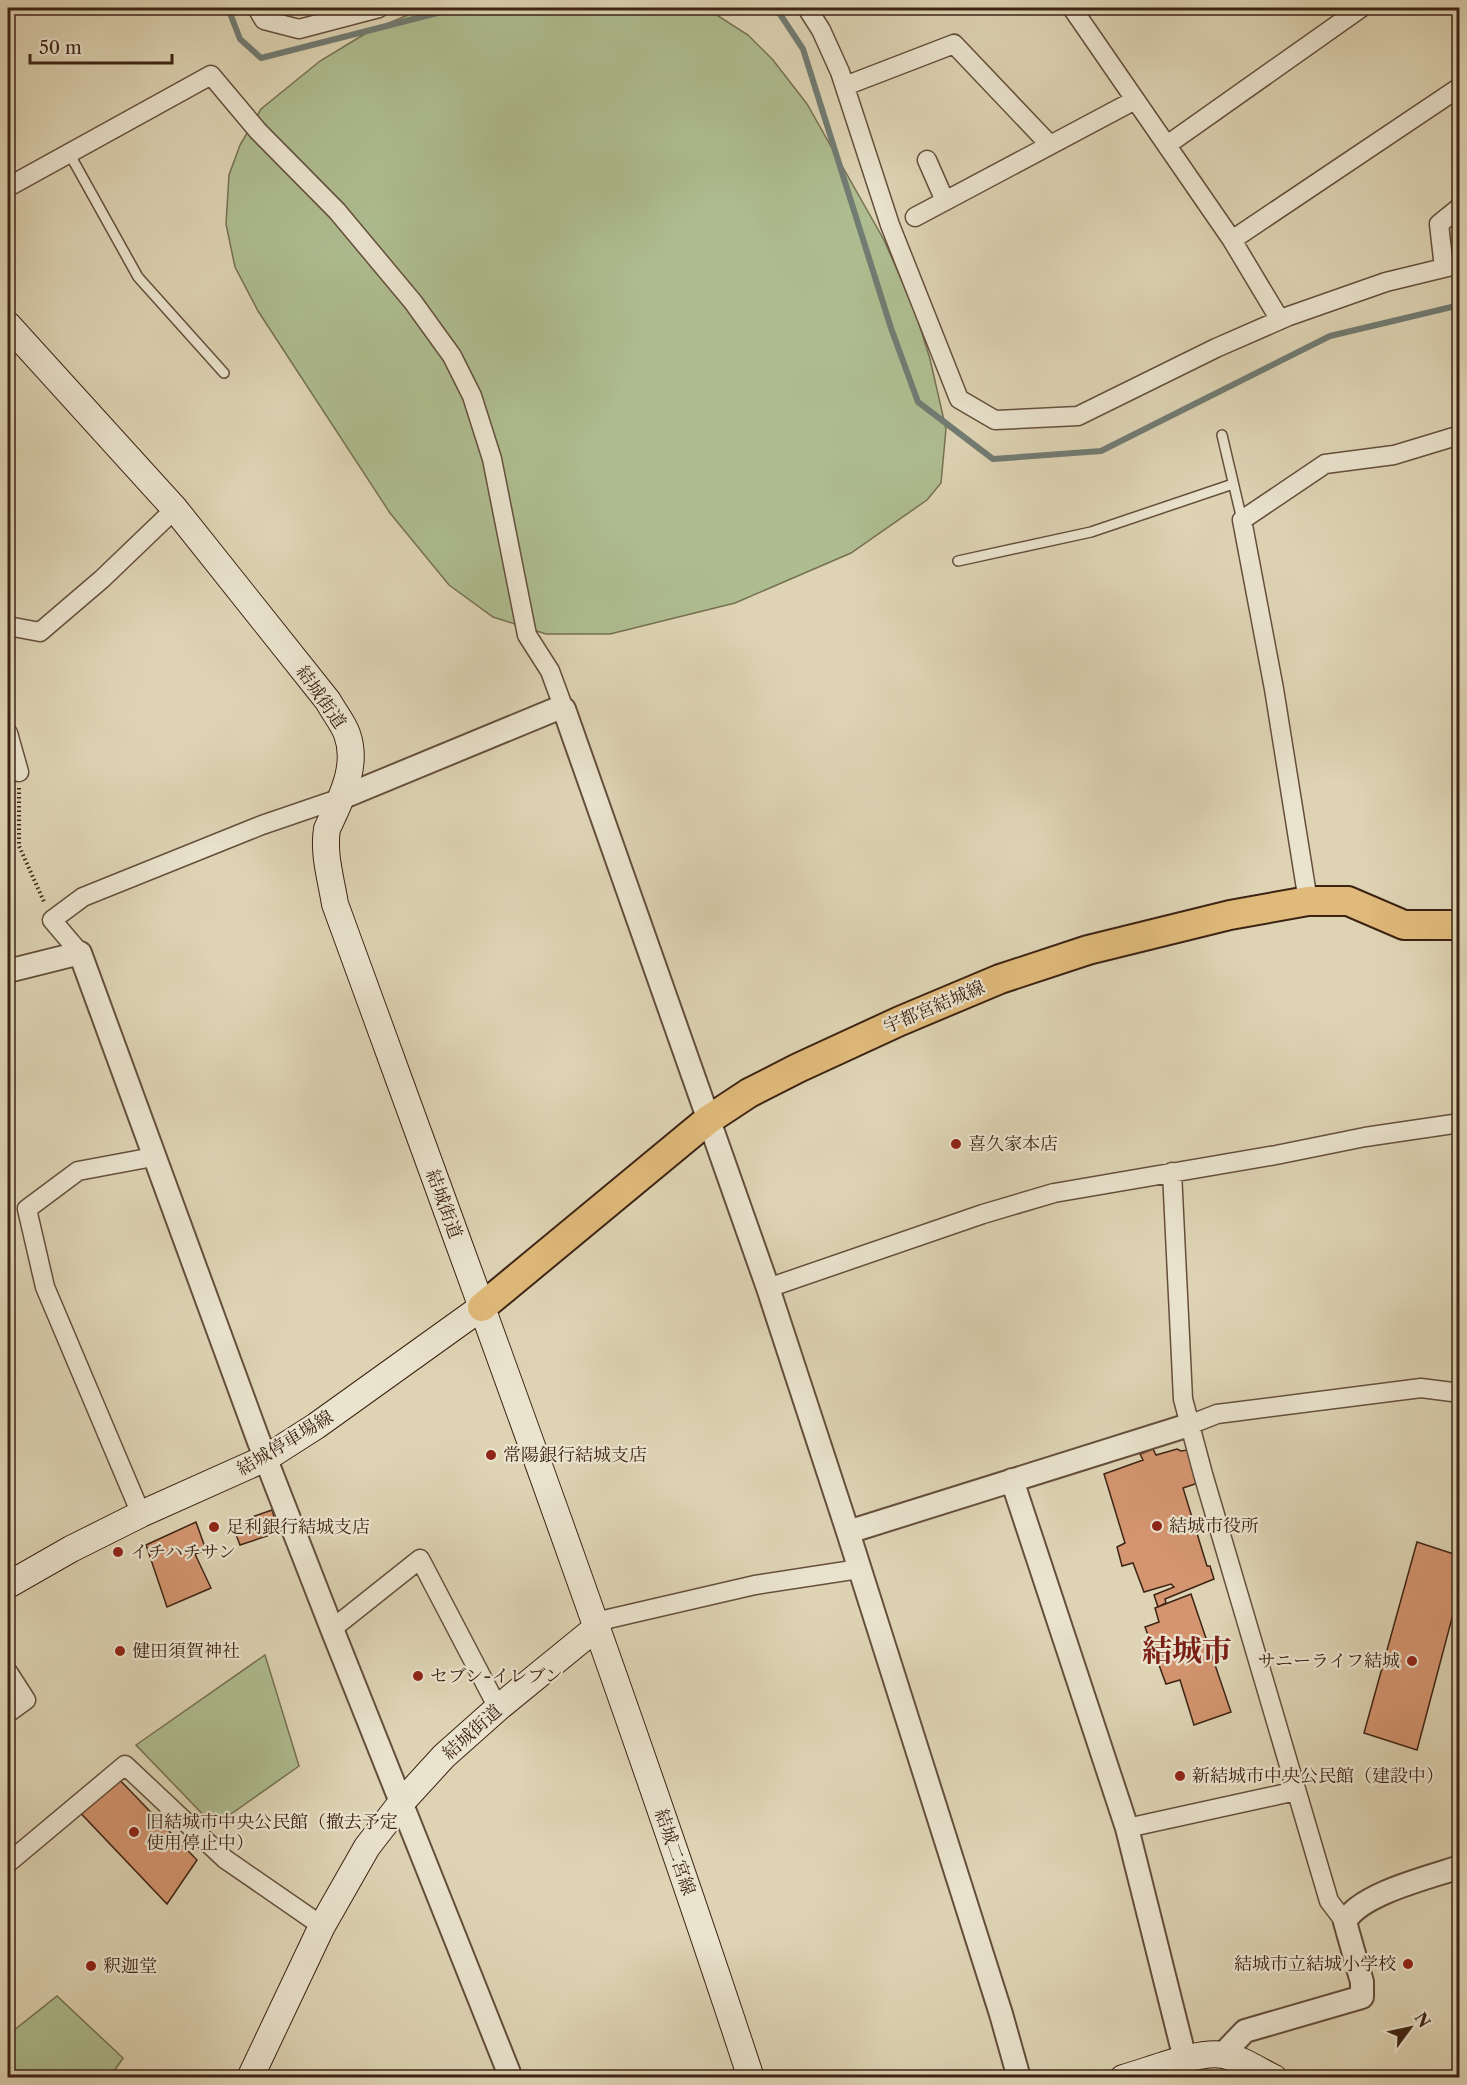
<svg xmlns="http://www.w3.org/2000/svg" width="1467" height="2085" font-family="'Libre Caslon Text','Noto Serif JP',serif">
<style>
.green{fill:#aebd90;stroke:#767052;stroke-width:1.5}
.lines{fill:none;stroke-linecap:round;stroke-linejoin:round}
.stream{stroke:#717c73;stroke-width:6}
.building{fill:#d49570;stroke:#3d2314;stroke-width:1.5}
.service-casing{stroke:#654f3c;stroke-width:12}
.minor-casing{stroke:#654f3c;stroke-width:21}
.tertiary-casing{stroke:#654f3c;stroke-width:26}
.secondary-casing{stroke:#3d2314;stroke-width:28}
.primary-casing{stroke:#3d2314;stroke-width:32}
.path{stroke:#3d2314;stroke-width:4;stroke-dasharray:1.5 3;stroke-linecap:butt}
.service{stroke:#eae3ce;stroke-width:9}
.minor{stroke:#eae3ce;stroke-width:18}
.tertiary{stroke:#eae3ce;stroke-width:22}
.secondary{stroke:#eae3ce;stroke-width:26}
.primary{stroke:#dfba7a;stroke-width:28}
.poi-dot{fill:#8f2418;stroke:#eae3ce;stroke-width:2}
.labels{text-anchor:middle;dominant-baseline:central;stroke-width:4.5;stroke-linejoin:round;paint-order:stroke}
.street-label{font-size:18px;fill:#3d2314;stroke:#eae3ce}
.poi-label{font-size:18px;fill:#3d2314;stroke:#eae3ce;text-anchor:start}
.town-label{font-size:30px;font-weight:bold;fill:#7a1f14;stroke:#eae3ce}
</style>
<rect width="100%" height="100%" fill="#ded4b4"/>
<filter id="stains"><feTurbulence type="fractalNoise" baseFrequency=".00333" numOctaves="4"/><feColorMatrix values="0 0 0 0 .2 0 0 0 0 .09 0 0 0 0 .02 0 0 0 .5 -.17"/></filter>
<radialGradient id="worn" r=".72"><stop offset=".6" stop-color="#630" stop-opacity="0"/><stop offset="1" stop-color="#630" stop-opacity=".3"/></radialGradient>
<path class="green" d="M 424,8 L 706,8 L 748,35 L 773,60 L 807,104 L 884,240 L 915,311 L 930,359 L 946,429 L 941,483 L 927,500 L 851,553 L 735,603 L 610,634 L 546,634 L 493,617 L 449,585 L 390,513 L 258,311 L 235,267 L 226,224 L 229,175 L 240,145 L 261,109 L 320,61 L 368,32 Z
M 265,1655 L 299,1766 L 214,1826 L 136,1745 Z
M 57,1996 L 123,2058 L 110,2077 L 8,2077 L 8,2035 Z"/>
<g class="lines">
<path class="stream" d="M 228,8 L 240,39 L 261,58 L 457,8
M 776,8 L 803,49 L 891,328 L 918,402 L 993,459 L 1101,451 L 1330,336 L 1460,305"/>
</g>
<path class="building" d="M 1153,1449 L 1156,1455 L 1177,1449 L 1181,1451 L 1188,1450 L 1198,1483 L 1183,1488 L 1207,1566 L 1210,1566 L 1214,1579 L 1165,1599 L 1166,1603 L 1158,1607 L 1154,1595 L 1174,1587 L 1171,1584 L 1144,1592 L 1133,1563 L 1122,1566 L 1117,1547 L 1125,1543 L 1104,1474 L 1143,1460 L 1140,1454 Z
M 272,1510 L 279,1532 L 240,1545 L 232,1524 Z
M 196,1522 L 206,1550 L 195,1554 L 211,1588 L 167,1607 L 146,1545 Z
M 1417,1542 L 1460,1556 L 1460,1588 L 1417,1750 L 1364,1733 Z
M 1191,1594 L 1231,1712 L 1194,1725 L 1180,1680 L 1166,1684 L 1145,1627 L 1159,1622 L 1155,1608 Z
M 114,1774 L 197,1860 L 167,1904 L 72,1804 Z"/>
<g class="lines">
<g class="service-casing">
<path id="service" d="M 69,153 L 138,277 L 224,373
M 1222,435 L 1242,520
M 958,561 L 1091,532 L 1233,484
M 122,2078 L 122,2077"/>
</g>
<g class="minor-casing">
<path id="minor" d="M 257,8 L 264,20 L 299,29 L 379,8
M 807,8 L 821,30 L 840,72 L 890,225 L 959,399 L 995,420 L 1078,416 L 1216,348 L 1289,316 L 1386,282 L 1460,264
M 1072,8 L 1232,240
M 845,86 L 954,44 L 1050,145
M 1167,145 L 1361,8
M 927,160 L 945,201
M 8,187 L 211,75 L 258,131 L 337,211 L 413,302 L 452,356 L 472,396 L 492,459 L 527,635 L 550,671 L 564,709
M 915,217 L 1135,100
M 1444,268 L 1439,224 L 1460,207
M 1280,320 L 1232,240 L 1460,87
M 8,626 L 40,632 L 102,579 L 175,509
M 8,733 L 19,772
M 1308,901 L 1274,689 L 1242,520 L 1325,464 L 1394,455 L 1460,435
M 80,953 L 52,920 L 83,897 L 262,825 L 341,798
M 1172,1172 L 1183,1399 L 1203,1474 L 1329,1901 L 1345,1922
M 768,1288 L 983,1214 L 1054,1193 L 1276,1155 L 1365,1137 L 1460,1123
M 1189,1425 L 1217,1414 L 1421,1388 L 1460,1393
M 141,1514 L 45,1287 L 27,1209 L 78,1171 L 153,1157
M 596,1628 L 608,1619 L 755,1585 L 859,1569
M 332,1629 L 420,1559 L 498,1708
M 8,1672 L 26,1700 L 8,1713
M 1127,1828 L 1296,1791
M 8,1863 L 125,1765 L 225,1859 L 322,1926"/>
</g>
<g class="tertiary-casing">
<path id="tertiary" d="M 341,798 L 554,710 L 564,709 L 768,1288 L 848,1532 L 1001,2014 L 1019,2078
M 8,971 L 80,953 L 258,1439 L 332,1629 L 511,2078
M 1012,1480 L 1127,1828 L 1185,2059
M 848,1532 L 1189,1425
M 1222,2055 L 1245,2031 L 1362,1997 L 1362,1982 L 1345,1922 C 1359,1894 1430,1877 1460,1867"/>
</g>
<g class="secondary-casing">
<path id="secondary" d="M 8,325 L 175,509 L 328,701 C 334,712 343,723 347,734 C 359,767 340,800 327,829 C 323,854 331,879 335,904 C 477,1294 621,1683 751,2078
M 8,1585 L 71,1549 L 141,1514 L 266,1458 L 316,1426 L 482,1307
M 250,2078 L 322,1926 L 367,1847 L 401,1803 L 444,1756 L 498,1708 L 596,1628
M 1123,2078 C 1149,2071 1199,2050 1223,2055 C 1240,2058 1258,2070 1274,2078"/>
</g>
<g class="primary-casing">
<path id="primary" d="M 482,1307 L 708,1120 L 749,1093 L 798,1068 L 900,1021 L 1000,979 L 1088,950 L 1230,915 L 1308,901 L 1348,901 L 1404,925 L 1460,925"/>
</g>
<path class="path" d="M 19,788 L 19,846 L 45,904"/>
<use href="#service" class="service"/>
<use href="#minor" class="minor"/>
<use href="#tertiary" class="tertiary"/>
<use href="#secondary" class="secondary"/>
<use href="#primary" class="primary"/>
</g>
<g class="poi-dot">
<circle cx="956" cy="1144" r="6"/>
<circle cx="491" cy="1455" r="6"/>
<circle cx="1157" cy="1526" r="6"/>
<circle cx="214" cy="1527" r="6"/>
<circle cx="118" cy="1552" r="6"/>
<circle cx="120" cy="1651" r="6"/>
<circle cx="1412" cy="1661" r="6"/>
<circle cx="418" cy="1676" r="6"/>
<circle cx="1180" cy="1776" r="6"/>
<circle cx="134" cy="1832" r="6"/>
<circle cx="1408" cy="1964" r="6"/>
<circle cx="91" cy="1966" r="6"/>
</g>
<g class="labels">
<g class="street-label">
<text transform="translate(321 697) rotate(55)">結城街道</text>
<text transform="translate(934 1007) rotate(-23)">宇都宮結城線</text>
<text transform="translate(444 1204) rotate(70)">結城街道</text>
<text transform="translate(285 1443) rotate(-31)">結城停車場線</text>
<text transform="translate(472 1732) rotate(-42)">結城街道</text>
<text transform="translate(675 1852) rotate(71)">結城二宮線</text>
</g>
<g class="poi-label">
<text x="968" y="1144">喜久家本店</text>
<text x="503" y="1455">常陽銀行結城支店</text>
<text x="1169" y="1526">結城市役所</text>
<text x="226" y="1527">足利銀行結城支店</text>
<text x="130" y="1552">イチハチサン</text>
<text x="132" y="1651">健田須賀神社</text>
<text x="1400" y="1661" text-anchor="end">サニーライフ結城</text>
<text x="430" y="1676">セブン-イレブン</text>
<text x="1192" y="1776">新結城市中央公民館（建設中）</text>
<text x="146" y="1822">旧結城市中央公民館（撤去予定<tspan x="146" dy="21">使用停止中）</tspan></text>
<text x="1396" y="1964" text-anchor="end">結城市立結城小学校</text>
<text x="103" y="1966">釈迦堂</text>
</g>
<g class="town-label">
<text x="1187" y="1650">結城市</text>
</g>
</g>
<rect width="1467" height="2085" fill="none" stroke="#ded4b4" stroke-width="30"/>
<rect x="9" y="9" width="1449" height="2067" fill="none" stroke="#3d2314" stroke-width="3"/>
<rect x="15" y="15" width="1437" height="2055" fill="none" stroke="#3d2314" stroke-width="1.5"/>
<g transform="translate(1410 2028) rotate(57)" stroke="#eae3ce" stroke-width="4.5" paint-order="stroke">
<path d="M0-4.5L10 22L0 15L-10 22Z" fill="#3d2314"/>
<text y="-9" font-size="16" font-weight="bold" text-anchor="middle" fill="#3d2314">N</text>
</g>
<path d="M30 54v9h142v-9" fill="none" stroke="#3d2314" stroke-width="3"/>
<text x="39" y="54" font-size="18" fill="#3d2314" stroke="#eae3ce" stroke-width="4.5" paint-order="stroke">50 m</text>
<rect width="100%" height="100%" filter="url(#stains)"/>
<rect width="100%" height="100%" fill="url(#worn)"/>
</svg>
